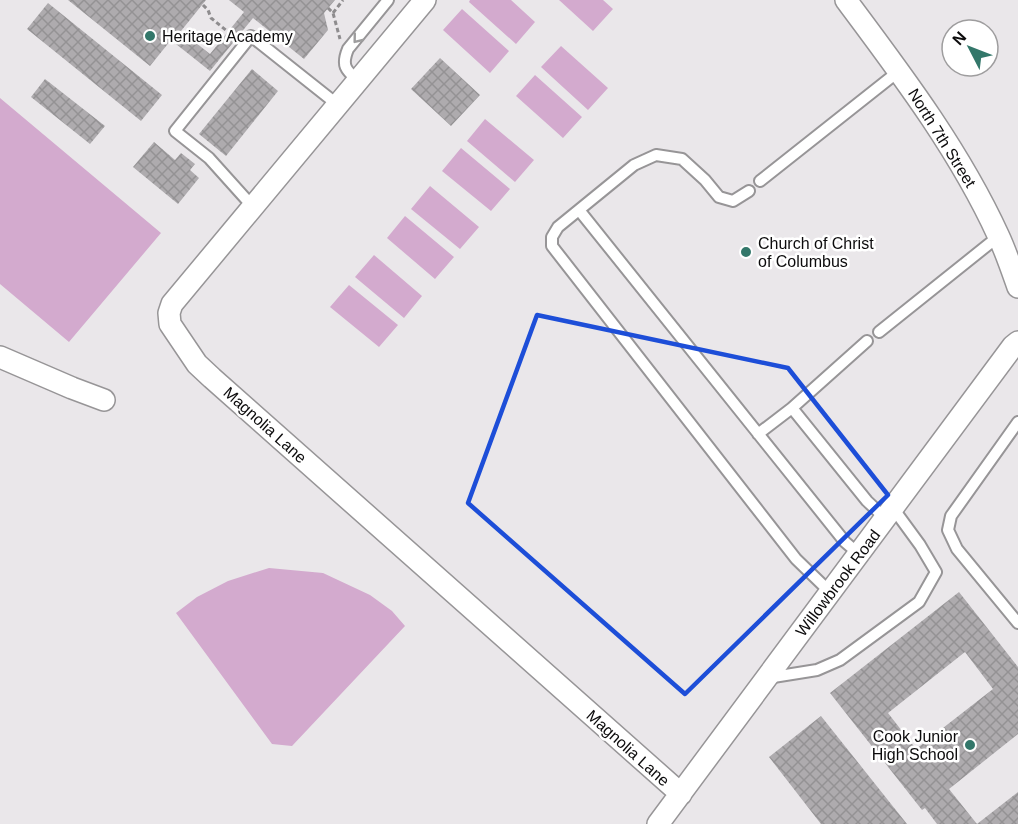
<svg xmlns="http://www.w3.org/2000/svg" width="1018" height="824" font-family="Helvetica,sans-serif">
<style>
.green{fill:#d3aace}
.building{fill:url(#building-cross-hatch);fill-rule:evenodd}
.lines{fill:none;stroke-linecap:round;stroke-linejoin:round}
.lane-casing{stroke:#979597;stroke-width:14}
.street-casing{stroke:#979597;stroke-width:24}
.path{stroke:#8e8c8e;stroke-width:3;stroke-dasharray:4.5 3;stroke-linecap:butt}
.lane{stroke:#fff;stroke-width:10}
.street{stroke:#fff;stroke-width:21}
.oneway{stroke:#9e9d9e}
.marked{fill:none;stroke:#1d4ed8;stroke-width:4.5;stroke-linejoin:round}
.poi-dot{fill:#33776a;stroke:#fff;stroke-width:2}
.labels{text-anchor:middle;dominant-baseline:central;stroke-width:5;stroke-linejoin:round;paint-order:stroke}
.poi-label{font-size:16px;fill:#0c0b0c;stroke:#fff;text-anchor:start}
.street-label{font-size:16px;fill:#0c0b0c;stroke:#fff}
</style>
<defs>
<pattern id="building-cross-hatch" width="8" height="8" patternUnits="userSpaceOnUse" patternTransform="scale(1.5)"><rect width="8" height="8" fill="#aeabae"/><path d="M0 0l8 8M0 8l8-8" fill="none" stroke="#949294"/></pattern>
</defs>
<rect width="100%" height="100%" fill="#eae7ea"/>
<path class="green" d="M 470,0 L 511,0 L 535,22 L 516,44 L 469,2 Z
M 559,0 L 603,0 L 613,9 L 593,31 Z
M 462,9 L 509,51 L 490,73 L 443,30 Z
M 561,46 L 608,88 L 588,110 L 541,67 Z
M 535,75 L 582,117 L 563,138 L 516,96 Z
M 0,98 L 161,233 L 69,342 L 0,284 Z
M 485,119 L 534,160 L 515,182 L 467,141 Z
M 461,148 L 510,189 L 491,211 L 442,171 Z
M 430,186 L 479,227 L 460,249 L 411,209 Z
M 405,216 L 454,257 L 435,279 L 387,238 Z
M 374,255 L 422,296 L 404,318 L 355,277 Z
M 349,285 L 398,325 L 379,347 L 330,307 Z
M 269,568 L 323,573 L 370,595 L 392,611 L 405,626 L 292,746 L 272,744 L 176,613 L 197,597 L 228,581 Z"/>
<path class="building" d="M 68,0 L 206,0 L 181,31 L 210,54 L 244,12 L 229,0 L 335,0 L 324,13 L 328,30 L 304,59 L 253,18 L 210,71 L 171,40 L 150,66 Z
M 48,3 L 162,95 L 141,121 L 27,29 Z
M 440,58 L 480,95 L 451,126 L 411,89 Z
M 252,69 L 278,91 L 226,156 L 199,134 Z
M 45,79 L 105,126 L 90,144 L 31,97 Z
M 154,142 L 175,160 L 181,153 L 195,164 L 190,170 L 199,178 L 178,204 L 133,167 Z
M 959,592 L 1018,667 L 1018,734 L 949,789 L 977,824 L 937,824 L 925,808 L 922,810 L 830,693 ZM 965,652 L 993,689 L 916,749 L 888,713 Z
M 821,716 L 907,824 L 821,824 L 769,757 Z
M 1018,792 L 1018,824 L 977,824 Z"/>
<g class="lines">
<g class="lane-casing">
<path id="lane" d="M 358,81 C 346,70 341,66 348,49 L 388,0
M 760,181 L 899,71
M 749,191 L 733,201 L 719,197 L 705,180 L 682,159 L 656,155 L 634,165 L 558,227 L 552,237 L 552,246 L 796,559 L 830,592
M 253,207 L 209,158 L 175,131 L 251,36 L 338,105
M 579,210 L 845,542 L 859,554
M 879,332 L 999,236
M 792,408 L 867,341
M 1018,422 L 951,516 L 948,530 L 957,549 L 1018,623
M 758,434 L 792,408 L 867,501 L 885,518
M 767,678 L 817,670 L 840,660 L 919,602 L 936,572 L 920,545 L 893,508"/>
</g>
<g class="street-casing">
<path id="street" d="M 425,0 L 172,304 L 169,313 L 170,324 L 197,364 L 212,378 L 681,794
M 846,0 C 902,75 959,150 998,235 C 1006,252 1012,270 1018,287
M 0,357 L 72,388 L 104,400
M 658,824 L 1013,346 L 1018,342"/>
</g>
<path class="path" d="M 203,5 L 208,10 L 211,18 L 233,36
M 328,8 L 333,13 L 340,39
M 333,13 L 343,0"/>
<use href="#lane" class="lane"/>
<use href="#street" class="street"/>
</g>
<defs><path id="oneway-chevron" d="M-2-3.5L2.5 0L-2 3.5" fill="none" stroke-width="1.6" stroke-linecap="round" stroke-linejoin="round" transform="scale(1.5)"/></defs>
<use class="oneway" href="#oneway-chevron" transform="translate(357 39) rotate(129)"/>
<path class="marked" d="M 537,315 L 788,368 L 888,495 L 685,694 L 468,503 Z"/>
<g class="poi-dot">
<circle cx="150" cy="36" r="6"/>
<circle cx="746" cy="252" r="6"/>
<circle cx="970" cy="745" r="6"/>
</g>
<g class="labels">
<g class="poi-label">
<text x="162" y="36">Heritage Academy</text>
<text x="758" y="243">Church of Christ<tspan x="758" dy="18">of Columbus</tspan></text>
<text x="958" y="736" text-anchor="end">Cook Junior<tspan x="958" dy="18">High School</tspan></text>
</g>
<g class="street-label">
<text transform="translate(942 138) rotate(58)">North 7th Street</text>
<text transform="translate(265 425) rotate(42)">Magnolia Lane</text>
<text transform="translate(838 583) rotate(-53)">Willowbrook Road</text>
<text transform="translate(628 748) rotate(42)">Magnolia Lane</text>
</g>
</g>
<g transform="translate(970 48) rotate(312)"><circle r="28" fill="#ffffff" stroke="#9e9d9e" stroke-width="1.5"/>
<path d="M0-4.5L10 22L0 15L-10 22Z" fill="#33776a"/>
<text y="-9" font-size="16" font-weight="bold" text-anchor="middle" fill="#0c0b0c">N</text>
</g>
</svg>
